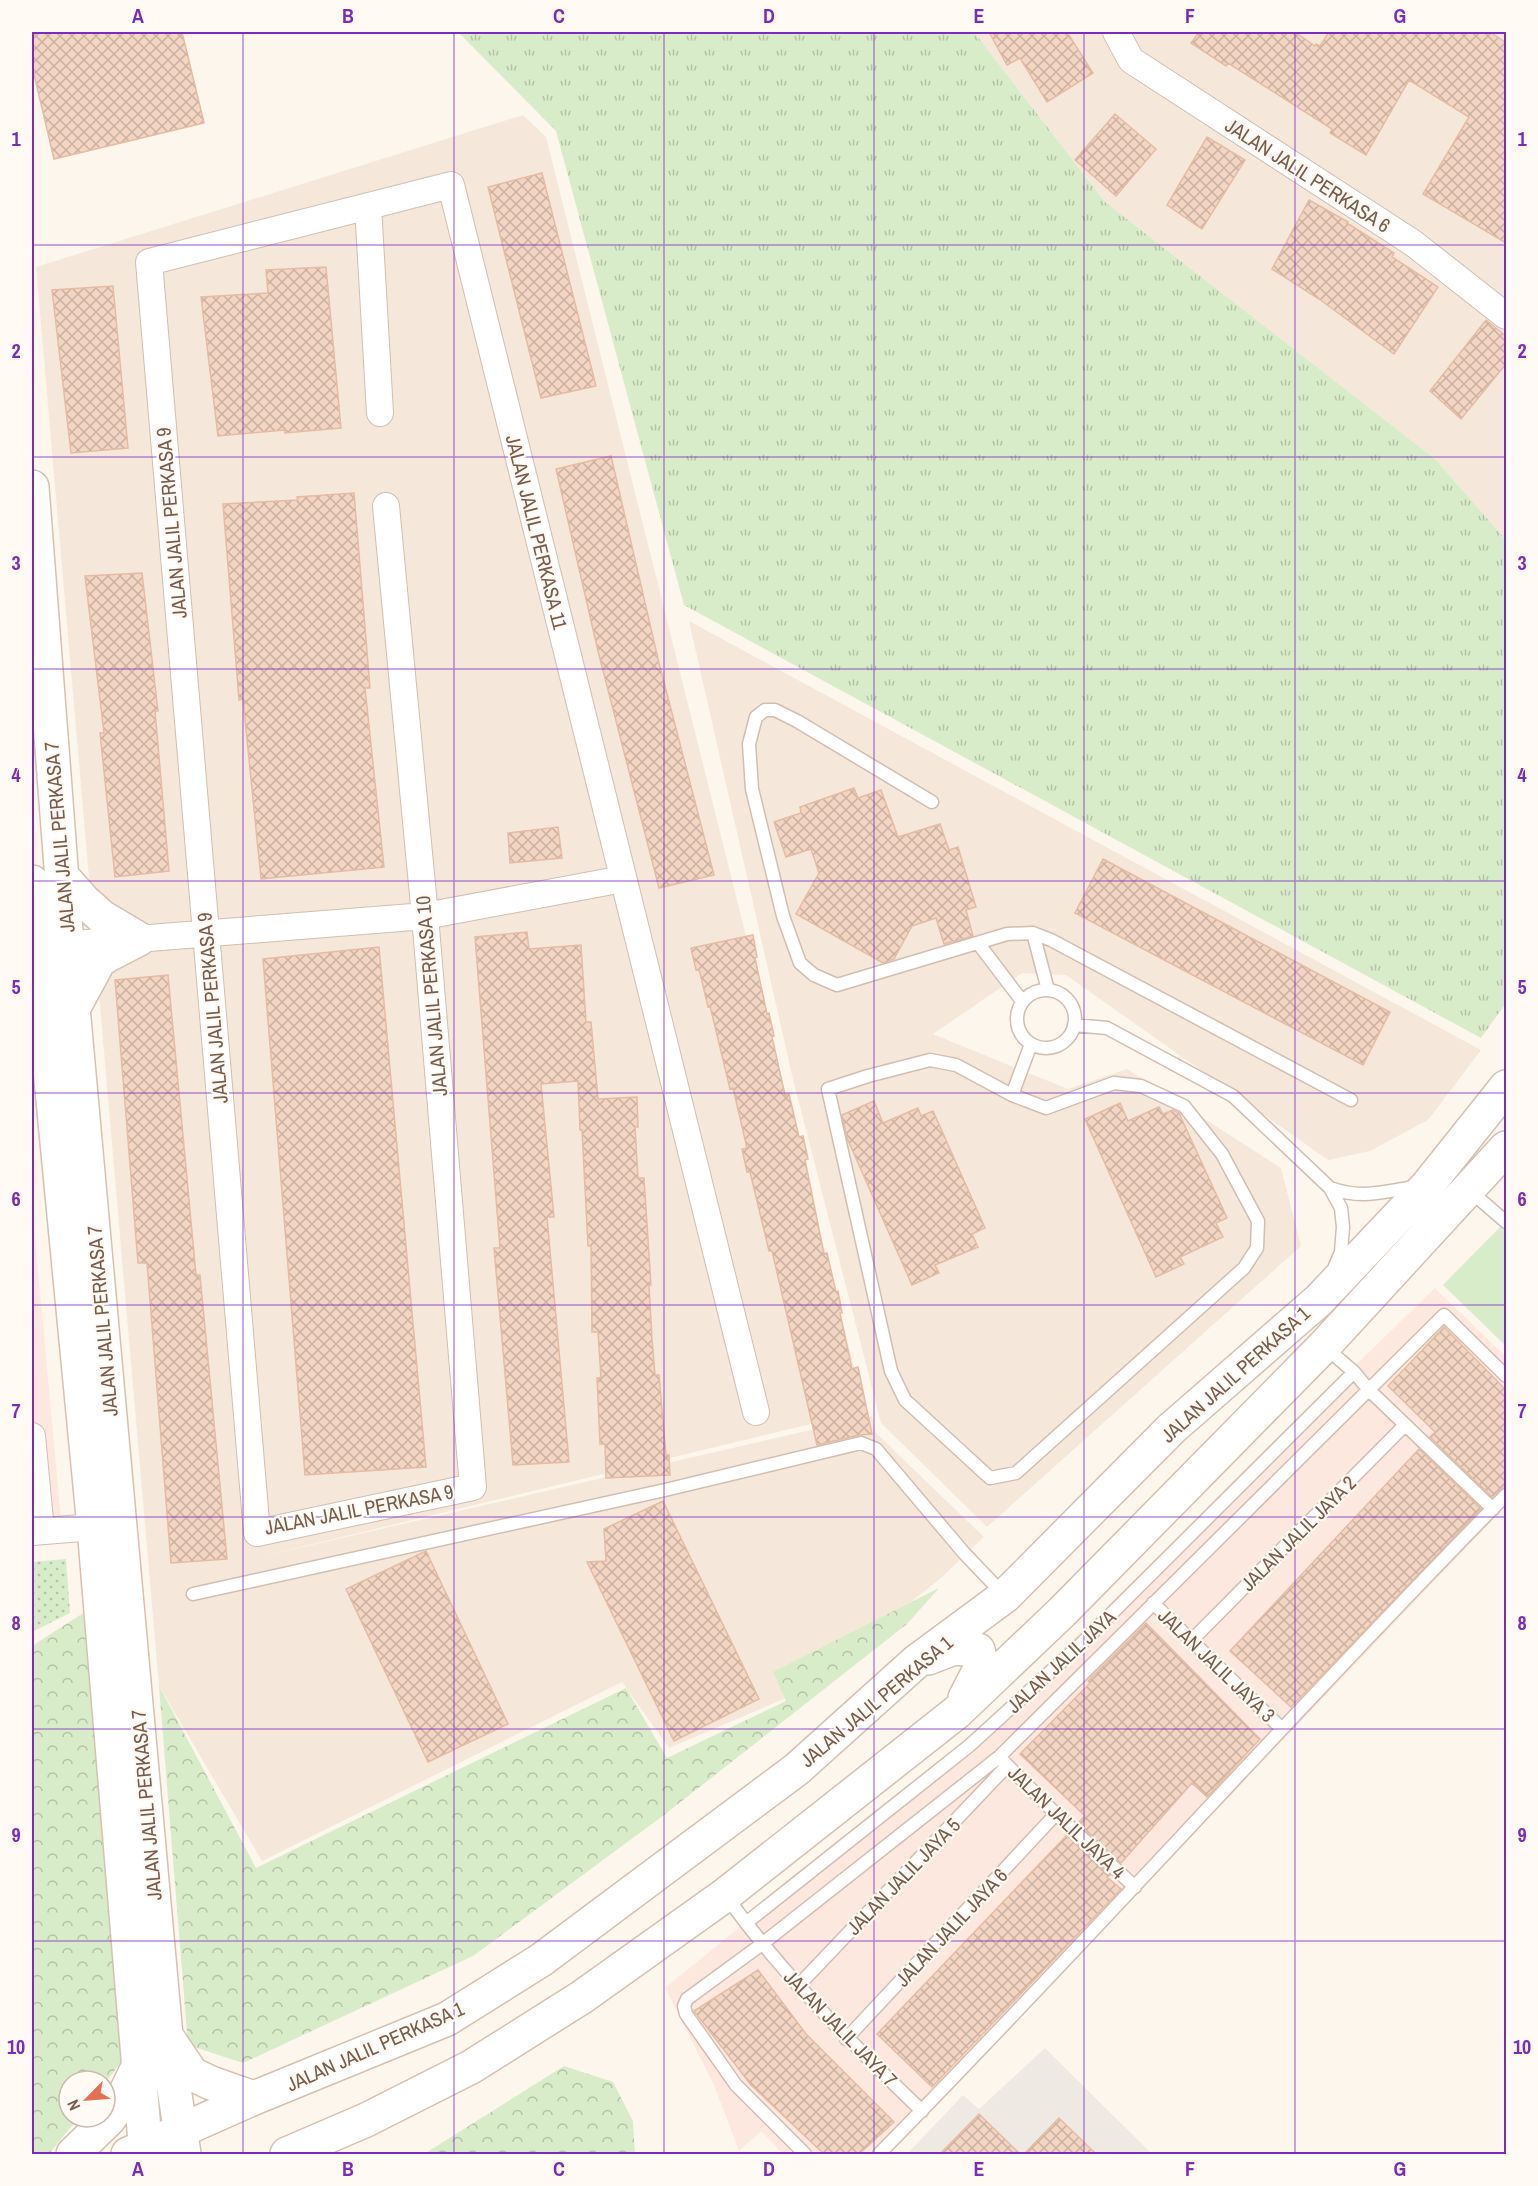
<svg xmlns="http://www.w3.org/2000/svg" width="1538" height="2186" font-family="'Archivo Narrow',sans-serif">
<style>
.residential{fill:#f5e8da}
.commercial{fill:#fde8e0}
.industrial{fill:#efe9e4}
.grass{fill:url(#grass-tufts)}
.forest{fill:url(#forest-crowns)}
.park{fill:url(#park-dots)}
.garden{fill:#d8ecc9}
.building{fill:url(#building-cross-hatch);stroke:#e6bba3;stroke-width:1.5}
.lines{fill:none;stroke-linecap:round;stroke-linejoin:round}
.lane-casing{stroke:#d1beb0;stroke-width:15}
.street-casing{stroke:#d1beb0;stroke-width:28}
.secondary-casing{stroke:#d6c0b0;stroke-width:36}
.lane{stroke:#fff;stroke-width:12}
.street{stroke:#fff;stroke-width:26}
.secondary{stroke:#fff;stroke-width:33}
.grid{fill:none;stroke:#7b2cbf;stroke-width:1.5;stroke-opacity:0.55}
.labels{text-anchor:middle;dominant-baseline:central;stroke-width:4.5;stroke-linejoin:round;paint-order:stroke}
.street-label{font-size:20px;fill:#7a5c4d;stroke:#fffaf3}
.neatline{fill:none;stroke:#7b2cbf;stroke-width:2}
.grid-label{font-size:20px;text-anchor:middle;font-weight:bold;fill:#7b2cbf}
</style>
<defs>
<pattern id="grass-tufts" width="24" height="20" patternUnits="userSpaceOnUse" patternTransform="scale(1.5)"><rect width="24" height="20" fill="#d8ecc9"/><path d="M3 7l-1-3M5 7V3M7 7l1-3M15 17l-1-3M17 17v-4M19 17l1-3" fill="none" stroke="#b4c2a5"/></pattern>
<pattern id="forest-crowns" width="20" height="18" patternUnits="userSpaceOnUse" patternTransform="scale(1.5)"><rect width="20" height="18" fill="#d8ecc9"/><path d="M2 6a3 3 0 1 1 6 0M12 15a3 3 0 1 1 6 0" fill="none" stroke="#b4c2a5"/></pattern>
<pattern id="park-dots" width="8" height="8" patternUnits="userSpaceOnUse" patternTransform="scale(1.5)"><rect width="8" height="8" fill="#d8ecc9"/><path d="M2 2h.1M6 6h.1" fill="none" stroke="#b4c2a5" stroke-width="1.8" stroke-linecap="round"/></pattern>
<pattern id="building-cross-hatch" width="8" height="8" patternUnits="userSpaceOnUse" patternTransform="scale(1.5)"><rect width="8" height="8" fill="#f3d5c3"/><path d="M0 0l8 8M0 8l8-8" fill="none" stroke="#cab0a1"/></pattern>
</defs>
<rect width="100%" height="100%" fill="#fdf6ec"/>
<path class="residential" d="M 974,32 L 1506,32 L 1506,540 L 1435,459 L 1105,202 Z
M 523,115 L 546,137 L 865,1411 L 259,1557 L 872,1416 L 875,1432 L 984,1537 L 941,1578 L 793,1695 L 669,1748 L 622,1682 L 262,1861 L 159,1686 L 36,267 Z
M 689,621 L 1481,1050 L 1428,1120 L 1370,1151 L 1328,1160 L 1066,975 L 1022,973 L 933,1034 L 1068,1089 L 1127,1069 L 1281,1168 L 1301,1246 L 987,1527 L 881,1423 L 792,1075 Z"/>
<path class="commercial" d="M 32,1206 L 63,1541 L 32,1544 Z
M 1435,1288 L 1506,1357 L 1506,1506 L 889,2154 L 783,2154 L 761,2131 L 739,2151 L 714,2085 L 665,1988 L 970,1739 Z"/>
<path class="industrial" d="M 1045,2048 L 1152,2154 L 907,2154 L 963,2095 L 979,2109 Z"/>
<path class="grass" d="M 458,32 L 974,32 L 1105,202 L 1435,459 L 1506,540 L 1506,1003 L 1481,1038 L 684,605 L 556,131 Z"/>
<path class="forest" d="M 939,1588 L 907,1624 L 664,1815 L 473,1956 L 243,2063 L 188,2045 L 159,1686 L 256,1868 L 626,1688 L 667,1758 L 786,1701 L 773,1672 Z
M 88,1610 L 125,2057 L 105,2083 L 105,2081 L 69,2081 L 69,2117 L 79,2117 L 49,2154 L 32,2154 L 32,1646 Z
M 564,2066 L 613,2082 L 633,2121 L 635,2154 L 424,2154 Z"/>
<path class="park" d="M 66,1559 L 70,1613 L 32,1632 L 32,1562 Z"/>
<path class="garden" d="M 1506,1221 L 1506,1346 L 1443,1285 Z"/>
<path class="building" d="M 32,32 L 182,32 L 204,123 L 54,159 L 32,66 Z
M 989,32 L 1067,32 L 1093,73 L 1047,102 L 1020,58 L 1007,65 Z
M 1199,32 L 1295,32 L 1315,46 L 1316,44 L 1320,46 L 1329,32 L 1490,32 L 1506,43 L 1506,243 L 1423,194 L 1469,117 L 1409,80 L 1366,155 L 1330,133 L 1332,129 L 1228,63 L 1226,66 L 1191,43 Z
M 1115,114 L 1156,149 L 1116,196 L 1075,160 Z
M 1207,137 L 1245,160 L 1202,229 L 1167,205 Z
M 542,173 L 596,386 L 541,398 L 488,187 Z
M 1309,200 L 1348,222 L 1347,223 L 1394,253 L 1392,257 L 1438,287 L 1394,354 L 1319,299 L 1272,269 Z
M 326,267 L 341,428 L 285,433 L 285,430 L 218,436 L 201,297 L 268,293 L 266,270 Z
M 113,286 L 128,448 L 71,453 L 52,290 Z
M 1486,320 L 1506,336 L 1506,364 L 1461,419 L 1430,391 Z
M 611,456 L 659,663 L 714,875 L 659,888 L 598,651 L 556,469 Z
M 354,493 L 370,688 L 365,688 L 384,867 L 261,879 L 243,699 L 239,700 L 223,504 L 298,500 L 297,497 Z
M 142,573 L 158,711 L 155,711 L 169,871 L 115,877 L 100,733 L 104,733 L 85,576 Z
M 854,788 L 858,798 L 881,790 L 898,837 L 940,824 L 949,850 L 958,847 L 976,907 L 966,910 L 973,936 L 944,944 L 936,918 L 912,926 L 894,959 L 883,963 L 796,914 L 819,873 L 811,849 L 786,857 L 774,822 L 801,813 L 800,807 Z
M 558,827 L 562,858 L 510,863 L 508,833 Z
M 1103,859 L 1390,1012 L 1363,1065 L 1075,913 Z
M 527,932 L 529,949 L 581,945 L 586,1022 L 591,1022 L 598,1099 L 637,1097 L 638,1127 L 635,1127 L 638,1178 L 644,1178 L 651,1285 L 649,1285 L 652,1339 L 655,1375 L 659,1375 L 666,1455 L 669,1455 L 670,1475 L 606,1478 L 605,1444 L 600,1444 L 597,1378 L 601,1378 L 598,1332 L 592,1332 L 591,1246 L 588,1246 L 582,1130 L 580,1130 L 578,1081 L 541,1084 L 554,1217 L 547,1217 L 569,1462 L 513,1465 L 494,1248 L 500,1248 L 475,937 Z
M 753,935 L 757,957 L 755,958 L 767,1014 L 769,1013 L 774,1036 L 772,1037 L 785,1095 L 789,1094 L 799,1137 L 803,1136 L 808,1159 L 805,1160 L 824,1254 L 827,1253 L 836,1292 L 838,1291 L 842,1313 L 840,1313 L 852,1369 L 858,1367 L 872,1434 L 859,1435 L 817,1445 L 772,1251 L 769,1251 L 750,1172 L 747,1172 L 742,1149 L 747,1148 L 733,1088 L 730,1089 L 710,1006 L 708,1007 L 699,969 L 696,970 L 691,948 Z
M 379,947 L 426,1467 L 305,1475 L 263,959 Z
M 168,975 L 196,1275 L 200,1275 L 227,1559 L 171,1563 L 147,1263 L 138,1263 L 115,980 Z
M 874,1101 L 883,1123 L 918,1108 L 921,1116 L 933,1111 L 985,1228 L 972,1234 L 978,1247 L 935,1265 L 939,1273 L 912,1285 L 847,1138 L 842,1115 Z
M 1120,1103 L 1128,1121 L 1159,1107 L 1163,1114 L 1173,1110 L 1179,1113 L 1227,1218 L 1216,1223 L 1223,1237 L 1180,1257 L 1184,1264 L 1156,1277 L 1085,1119 Z
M 1444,1327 L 1506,1390 L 1506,1484 L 1492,1497 L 1430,1437 L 1435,1432 L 1388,1386 Z
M 1419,1449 L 1481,1509 L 1291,1707 L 1230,1651 Z
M 663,1501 L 759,1699 L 674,1741 L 587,1562 L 606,1561 L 604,1529 Z
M 426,1551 L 508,1724 L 428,1762 L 346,1589 Z
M 1146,1623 L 1260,1739 L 1207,1797 L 1192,1783 L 1121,1863 L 1078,1823 L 1085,1816 L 1020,1754 L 1090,1683 L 1088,1681 Z
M 1067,1835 L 1110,1875 L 1107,1877 L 1121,1889 L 932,2087 L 877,2034 Z
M 758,1970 L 806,2034 L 894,2122 L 859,2154 L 824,2154 L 751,2085 L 694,2011 Z
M 979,2114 L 1020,2154 L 940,2154 Z
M 1059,2118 L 1096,2154 L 1024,2154 Z"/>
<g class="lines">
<g class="lane-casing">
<path id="lane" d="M 932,802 L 797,721 L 775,710 L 765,710 L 756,717 L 749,744 L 752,789 L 783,916 L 800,963 L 814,975 L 837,985 L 1007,934 L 1033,933 L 1051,940 L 1351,1100
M 1033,933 L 1048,990
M 978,943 L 1022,1001
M1017 1019a29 29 0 1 1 58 0a29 29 0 1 1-58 0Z
M 1074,1025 L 1107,1028 L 1233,1096 L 1330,1188 L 1341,1208 L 1343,1227 L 1341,1252 L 1335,1266
M 930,1060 L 956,1065 L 1012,1095 L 1046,1108 L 1114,1083 L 1141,1086 L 1184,1106 L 1222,1154 L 1258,1221 L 1257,1248 L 1244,1268 L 1016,1473 L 990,1478 L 905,1400 L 891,1371 L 828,1089 L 868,1076 Z
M 1012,1095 L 1031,1044
M 1330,1188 C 1364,1200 1383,1191 1417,1187
M 1469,1190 L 1506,1222
M 1325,1347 L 1354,1372 L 1368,1389 L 1493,1509
M 193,1594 L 665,1490 L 861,1443 L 876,1449 L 964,1553 L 1004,1595
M 1153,1603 L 1281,1728
M 1191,1641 L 1405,1425
M 1002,1760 L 1056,1814 L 1135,1887
M 726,1896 C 783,1975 851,2043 922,2111
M 746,1923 L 969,1746 L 1081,1644 L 1354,1372
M 798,1986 L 1007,1766
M 846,2039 L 1056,1814
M 805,2154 L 736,2085 L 686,2014 L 684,2006 L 687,1999 L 762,1944 L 999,1757 L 1444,1315 L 1506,1376
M 879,2154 C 1092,1938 1293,1711 1506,1495"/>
</g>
<g class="street-casing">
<path id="street" d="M 1116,32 L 1131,60 L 1413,243 L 1506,316
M 368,206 L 380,413
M 386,506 L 425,916 L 473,1487 L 257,1533 L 149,262 L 451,185 L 756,1412
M 49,946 L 425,916 L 623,879
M 32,1436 L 41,1531
M 32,1532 L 94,1527"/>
</g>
<g class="secondary-casing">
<path id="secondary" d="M 32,487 L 65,919 L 166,2036 L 184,2154
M 61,875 L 83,900 L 102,917 L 139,939
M 32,882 L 94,1527 L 146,2154
M 73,1009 L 99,961 L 108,955 L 139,939
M 928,1658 L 954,1648 L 978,1650 L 982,1665 L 965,1698
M 169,2040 L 192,2074 L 211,2083 L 254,2098
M 73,2154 L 109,2119 L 121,2102 L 138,2067
M 128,2154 L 254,2098 L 447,2019 L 541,1960 L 797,1769 L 917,1661 L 1005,1596 L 1171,1429 L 1319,1300 L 1427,1186 L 1506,1087
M 287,2154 L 366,2120 L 471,2067 L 582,1997 L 725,1895 L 957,1712 L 1062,1612 L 1324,1346 L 1506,1148"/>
</g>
<use href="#lane" class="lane"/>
<use href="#street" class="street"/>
<use href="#secondary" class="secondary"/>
</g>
<path class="grid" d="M 243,32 L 243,2154M 454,32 L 454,2154M 664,32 L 664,2154M 874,32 L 874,2154M 1084,32 L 1084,2154M 1295,32 L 1295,2154M 32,245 L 1506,245M 32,457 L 1506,457M 32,669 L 1506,669M 32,881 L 1506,881M 32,1093 L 1506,1093M 32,1305 L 1506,1305M 32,1517 L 1506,1517M 32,1729 L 1506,1729M 32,1941 L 1506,1941"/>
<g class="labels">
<g class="street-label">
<text transform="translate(1308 175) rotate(33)">JALAN JALIL PERKASA 6</text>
<text transform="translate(171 523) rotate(-95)">JALAN JALIL PERKASA 9</text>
<text transform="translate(537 532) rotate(76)">JALAN JALIL PERKASA 11</text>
<text transform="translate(59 837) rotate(-95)">JALAN JALIL PERKASA 7</text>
<text transform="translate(431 996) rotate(-95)">JALAN JALIL PERKASA 10</text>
<text transform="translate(212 1008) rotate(-95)">JALAN JALIL PERKASA 9</text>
<text transform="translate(102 1321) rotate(-95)">JALAN JALIL PERKASA 7</text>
<text transform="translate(1235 1374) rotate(-42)">JALAN JALIL PERKASA 1</text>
<text transform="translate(359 1509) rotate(-11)">JALAN JALIL PERKASA 9</text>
<text transform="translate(1298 1533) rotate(-45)">JALAN JALIL JAYA 2</text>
<text transform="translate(1061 1661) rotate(-43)">JALAN JALIL JAYA</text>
<text transform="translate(1217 1665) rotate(44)">JALAN JALIL JAYA 3</text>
<text transform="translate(876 1701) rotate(-40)">JALAN JALIL PERKASA 1</text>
<text transform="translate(146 1805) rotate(-95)">JALAN JALIL PERKASA 7</text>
<text transform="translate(1067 1822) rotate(44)">JALAN JALIL JAYA 4</text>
<text transform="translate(903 1876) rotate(-46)">JALAN JALIL JAYA 5</text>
<text transform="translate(951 1927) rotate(-47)">JALAN JALIL JAYA 6</text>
<text transform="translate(841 2028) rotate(46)">JALAN JALIL JAYA 7</text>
<text transform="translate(375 2046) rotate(-24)">JALAN JALIL PERKASA 1</text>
</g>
</g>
<rect width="1538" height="2186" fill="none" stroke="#fffaf3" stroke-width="66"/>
<g transform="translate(87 2099) rotate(245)"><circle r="28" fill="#fffaf3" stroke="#cabbb1" stroke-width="1.5"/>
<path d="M0-4.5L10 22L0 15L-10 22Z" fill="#e76f51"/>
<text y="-9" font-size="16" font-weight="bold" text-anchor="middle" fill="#7a5c4d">N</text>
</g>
<rect x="33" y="33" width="1472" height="2120" class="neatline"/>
<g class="grid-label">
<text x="138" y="23">A</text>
<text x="348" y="23">B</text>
<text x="559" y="23">C</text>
<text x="769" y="23">D</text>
<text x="979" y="23">E</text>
<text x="1190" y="23">F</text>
<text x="1400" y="23">G</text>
<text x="16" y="146">1</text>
<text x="1522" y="146">1</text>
<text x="16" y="358">2</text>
<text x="1522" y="358">2</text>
<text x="16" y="570">3</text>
<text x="1522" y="570">3</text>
<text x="16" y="782">4</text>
<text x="1522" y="782">4</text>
<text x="16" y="994">5</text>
<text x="1522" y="994">5</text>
<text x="16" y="1206">6</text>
<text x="1522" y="1206">6</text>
<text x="16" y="1418">7</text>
<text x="1522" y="1418">7</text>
<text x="16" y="1630">8</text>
<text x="1522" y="1630">8</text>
<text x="16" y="1842">9</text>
<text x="1522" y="1842">9</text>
<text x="16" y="2054">10</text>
<text x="1522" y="2054">10</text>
<text x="138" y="2176">A</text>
<text x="348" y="2176">B</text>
<text x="559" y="2176">C</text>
<text x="769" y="2176">D</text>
<text x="979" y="2176">E</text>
<text x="1190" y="2176">F</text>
<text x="1400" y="2176">G</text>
</g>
</svg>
